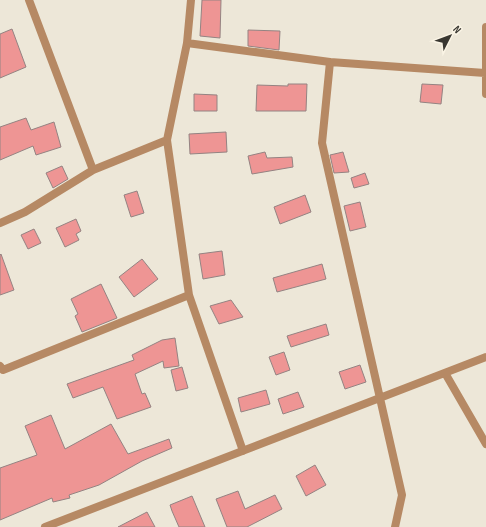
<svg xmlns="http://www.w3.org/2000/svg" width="486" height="527" font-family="'Sofia Sans Condensed',sans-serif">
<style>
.building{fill:#ee9594;stroke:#948382}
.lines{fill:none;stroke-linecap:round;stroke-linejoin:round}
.street{stroke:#b68964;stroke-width:8}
</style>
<rect width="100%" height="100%" fill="#ede7d8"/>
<path class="building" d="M 202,0 L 221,0 L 220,38 L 200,36 Z
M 12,29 L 26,67 L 0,78 L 0,34 Z
M 248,30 L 280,31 L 279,50 L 248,46 Z
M 288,84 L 307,84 L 306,111 L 256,111 L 257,85 L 288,86 Z
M 422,84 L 443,85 L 441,104 L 420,102 Z
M 194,94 L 217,95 L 217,111 L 194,111 Z
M 26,118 L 31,130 L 54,122 L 61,147 L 36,155 L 33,146 L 0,160 L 0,127 Z
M 226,132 L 227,152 L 190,154 L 189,134 Z
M 265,152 L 267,158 L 292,157 L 293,167 L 252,174 L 248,156 Z
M 343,152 L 349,172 L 334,173 L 330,155 Z
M 62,166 L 68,179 L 53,188 L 46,173 Z
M 365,173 L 369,184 L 354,188 L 351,178 Z
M 137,191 L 144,213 L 131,217 L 124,195 Z
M 305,195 L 311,212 L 280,224 L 274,207 Z
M 360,202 L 366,227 L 350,231 L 344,206 Z
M 76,219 L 81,231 L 76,234 L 79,240 L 65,247 L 56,228 Z
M 34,229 L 41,243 L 28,249 L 21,235 Z
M 222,251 L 225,275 L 203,279 L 199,254 Z
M 1,254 L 14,290 L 0,295 L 0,255 Z
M 142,259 L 158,279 L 134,297 L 119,277 Z
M 322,264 L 326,279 L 277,292 L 273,278 Z
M 101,284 L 117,318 L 82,332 L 75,316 L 78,314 L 71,299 Z
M 231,300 L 243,317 L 219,324 L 210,306 Z
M 326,324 L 329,335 L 291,347 L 287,336 Z
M 175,338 L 179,366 L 164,368 L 163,361 L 135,374 L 142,394 L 145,393 L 151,407 L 117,419 L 103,387 L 73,398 L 67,384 L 134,360 L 132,355 L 162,340 Z
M 284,352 L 290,370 L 276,375 L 269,357 Z
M 360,365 L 366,382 L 345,389 L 339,372 Z
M 182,367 L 188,388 L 176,391 L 171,370 Z
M 266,390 L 270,404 L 241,412 L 238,398 Z
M 298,392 L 304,407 L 283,414 L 278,399 Z
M 51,415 L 65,449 L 111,424 L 128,454 L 169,439 L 172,448 L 142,461 L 99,485 L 69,495 L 70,498 L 53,502 L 52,498 L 0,520 L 0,468 L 37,455 L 25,426 Z
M 315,465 L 326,485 L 306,496 L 296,476 Z
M 238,491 L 245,509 L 275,495 L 282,509 L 247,527 L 227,527 L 216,499 Z
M 192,496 L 205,527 L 179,527 L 172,511 L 170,505 Z
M 147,512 L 155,527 L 118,527 Z"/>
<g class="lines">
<path class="street" d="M 29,0 L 93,170 L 167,140
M 191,0 L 187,43 L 167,140 L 189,295 L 243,451
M 486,27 L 486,94
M 187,43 L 330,62
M 0,223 L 25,212 L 93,170
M 0,366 L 3,370 L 189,295
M 445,373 L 486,444
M 45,527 L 486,357
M 395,527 L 402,495 L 322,143 L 330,62 L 485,73"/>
</g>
<g transform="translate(450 36) rotate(48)" stroke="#faf4e5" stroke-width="3" paint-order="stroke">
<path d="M0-3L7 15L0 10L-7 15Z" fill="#393731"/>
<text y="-6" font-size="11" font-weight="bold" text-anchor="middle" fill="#393731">N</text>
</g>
</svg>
